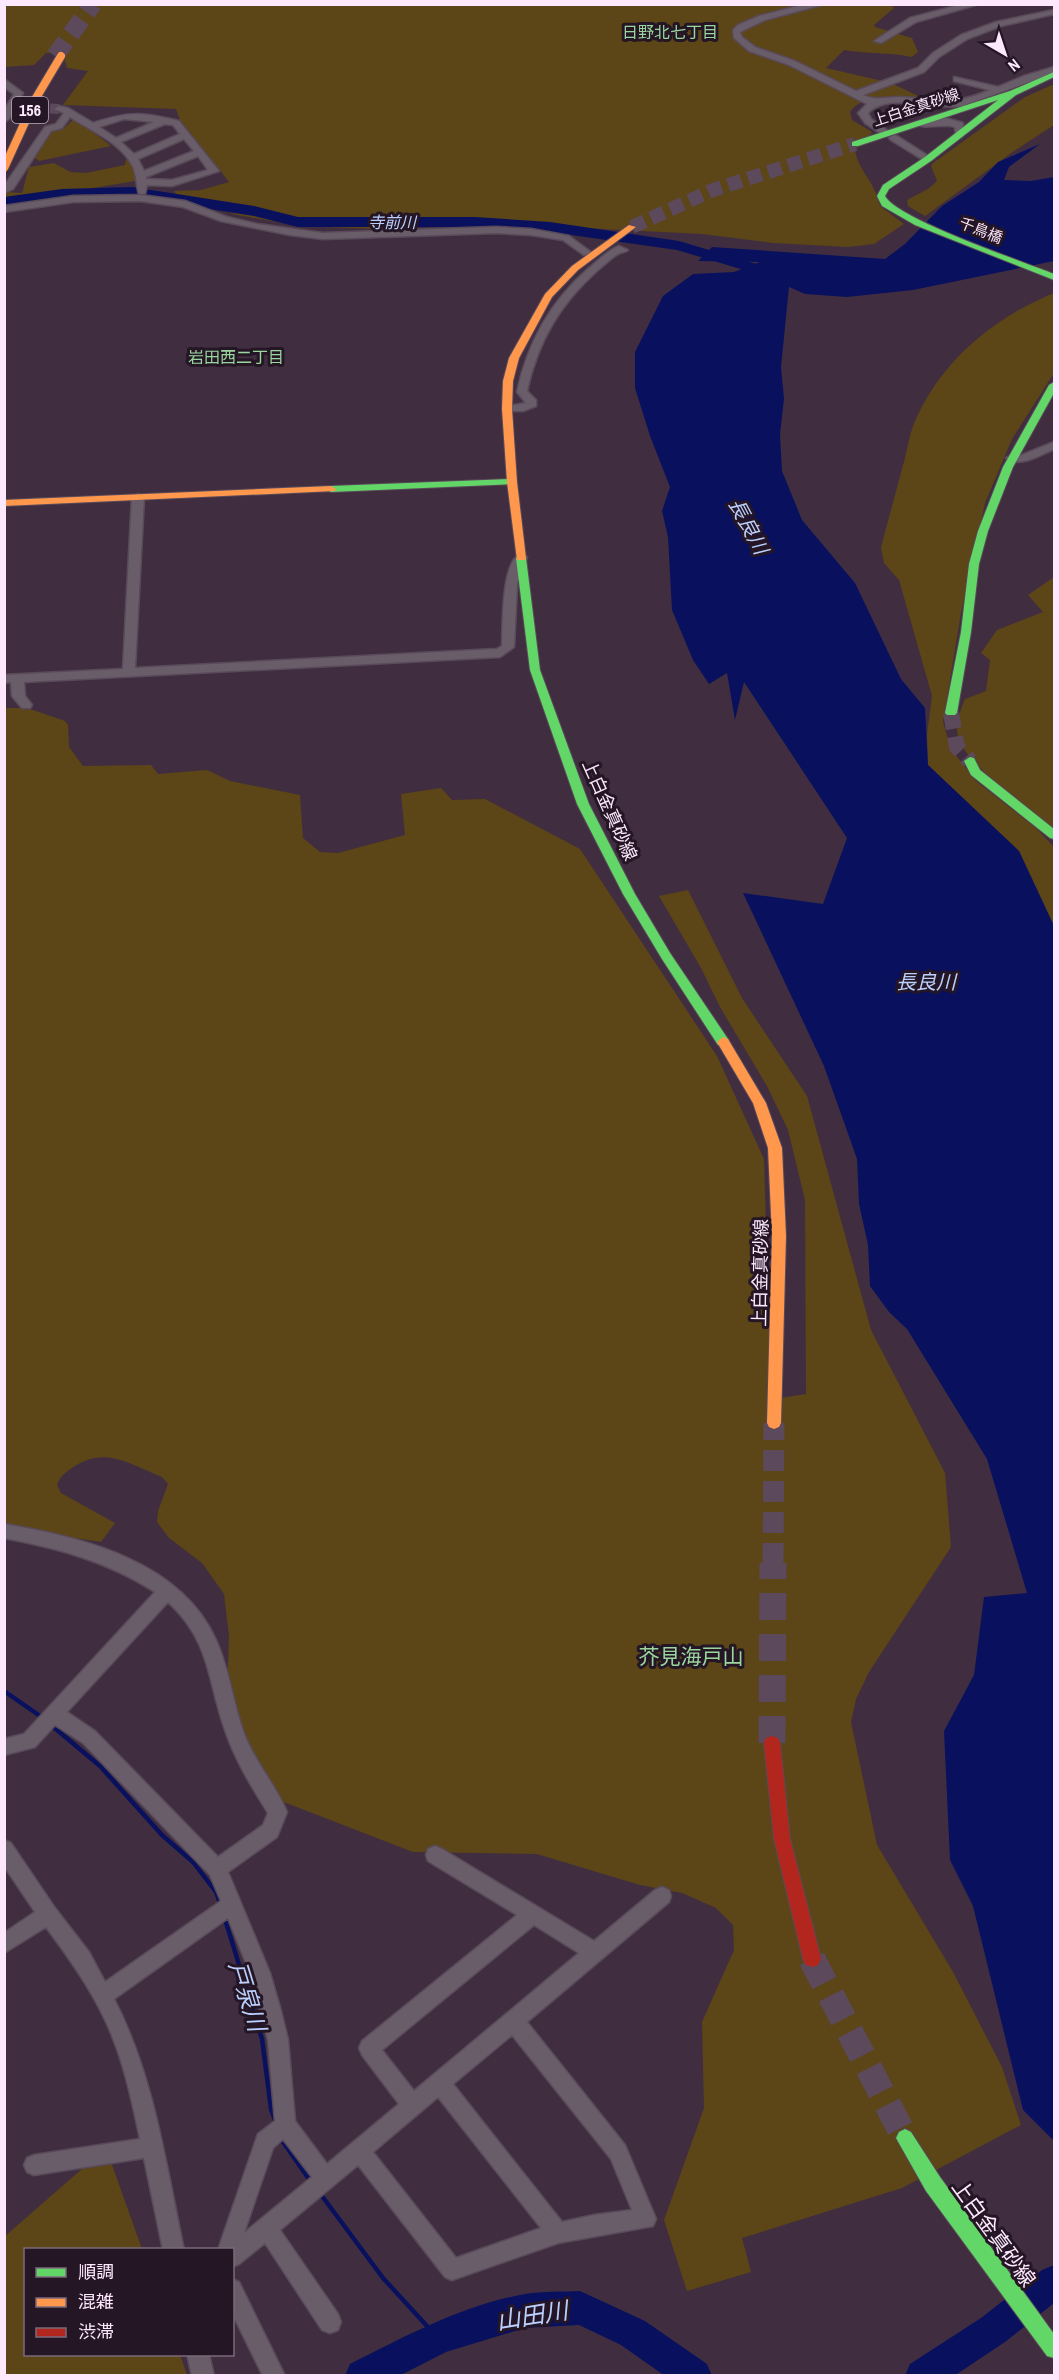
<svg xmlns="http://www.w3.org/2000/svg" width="1059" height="2380" font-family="'Archivo Narrow','Noto Sans JP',sans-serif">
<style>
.green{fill:#5c4516}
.water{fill:#09115e}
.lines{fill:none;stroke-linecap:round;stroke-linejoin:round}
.stream{stroke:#09115e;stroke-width:4.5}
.river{fill:#09115e;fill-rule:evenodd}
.street-tunnel{stroke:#5c4a5c;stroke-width:10;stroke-dasharray:10 4.5;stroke-linecap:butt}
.secondary-tunnel-far3{stroke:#5c4a5c;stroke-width:14;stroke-dasharray:14 7;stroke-linecap:butt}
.secondary-tunnel-far2{stroke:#5c4a5c;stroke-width:16;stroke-dasharray:16 8;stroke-linecap:butt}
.secondary-tunnel-far1{stroke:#5c4a5c;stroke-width:21;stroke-dasharray:21 10;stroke-linecap:butt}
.secondary-tunnel{stroke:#5c4a5c;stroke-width:27;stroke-dasharray:27 14;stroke-linecap:butt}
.highway-tunnel{stroke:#5c4a5c;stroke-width:18;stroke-dasharray:18 9;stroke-linecap:butt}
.street-casing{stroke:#594a59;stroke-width:3}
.fast-casing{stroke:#594a59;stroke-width:2}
.slow-casing{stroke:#594a59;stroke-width:2}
.jam-casing{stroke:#594a59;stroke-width:2}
.street{fill:#6a5d6a;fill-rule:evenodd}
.fast{fill:#63d668;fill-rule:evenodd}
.slow{fill:#ff974d;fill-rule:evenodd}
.jam{fill:#b3261e;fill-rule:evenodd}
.slow-bridge-casing{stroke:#594a59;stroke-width:10;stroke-linecap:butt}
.slow-bridge{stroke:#ff974d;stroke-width:8}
.labels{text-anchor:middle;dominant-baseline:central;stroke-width:6;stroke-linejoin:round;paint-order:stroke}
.far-street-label{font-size:15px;fill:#fde8fd;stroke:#241625}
.far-neighbourhood-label{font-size:16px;fill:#99d59c;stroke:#241625}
.shield{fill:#241625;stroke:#bca9bc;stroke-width:1.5}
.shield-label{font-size:16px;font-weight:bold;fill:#fde8fd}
.far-water-label{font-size:16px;font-style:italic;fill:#bacffd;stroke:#241625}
.street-label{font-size:18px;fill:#fde8fd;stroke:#241625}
.water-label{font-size:20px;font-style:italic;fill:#bacffd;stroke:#241625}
.quarter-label{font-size:21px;fill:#99d59c;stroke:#241625}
.near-street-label{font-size:21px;fill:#fde8fd;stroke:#241625}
.near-water-label{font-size:24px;font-style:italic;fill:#bacffd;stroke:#241625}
</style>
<rect width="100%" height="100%" fill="#402e40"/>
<path class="green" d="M 891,4 L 894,8 L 874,25 L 875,27 L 912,38 L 918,52 L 912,57 C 889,52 867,54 844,50 L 826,68 L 891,83 L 918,96 C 898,104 864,91 850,112 L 852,120 L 872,132 L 869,137 L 855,150 C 858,171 875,181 880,206 L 904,224 L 874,244 L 848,247 L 773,243 L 702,234 L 481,223 L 375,229 L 300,226 L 238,215 L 177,197 L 174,191 L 201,190 L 229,182 L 180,120 L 176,109 L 63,105 L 88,71 L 67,68 L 63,54 L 46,53 L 34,65 L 5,67 L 5,5 Z
M 1054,84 L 1054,125 L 1014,151 L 925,216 L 908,206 L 907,200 L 928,189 L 937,181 L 931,166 L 933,163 L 1025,97 Z
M 75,118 L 111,146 L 39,161 L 35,158 L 50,132 L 63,129 Z
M 131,159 L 141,180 L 93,188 L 90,191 L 24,197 L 5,201 L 5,192 L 22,193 L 29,167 L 54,163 L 70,172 L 86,173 L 125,165 L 126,160 Z
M 1054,293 L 1054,373 L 1012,439 L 985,503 L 961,613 L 943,722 L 951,749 L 976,781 L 1037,829 L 1054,847 L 1054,926 L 1019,851 L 928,765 L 927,735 L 932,696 L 899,580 L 884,563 L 881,547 C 889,517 897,488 905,458 C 908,446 910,431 916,419 C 943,359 995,317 1054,293 Z
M 1054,577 L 1054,828 C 1030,812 974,769 961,744 C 953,729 959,713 965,699 L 986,691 L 990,660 L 981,653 L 997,630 L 1043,612 L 1028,595 Z
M 5,708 L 27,708 L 65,721 L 68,725 L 69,747 L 83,766 L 151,765 L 158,774 L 207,770 L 230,781 L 300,795 L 303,838 L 320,852 L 338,853 L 405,835 L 401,794 L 441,788 L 452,800 L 485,799 L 580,849 L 717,1056 L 764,1159 L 768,1295 L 780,1398 L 806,1394 L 805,1200 L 788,1130 L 767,1086 L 720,1007 L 701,968 L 659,896 L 688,890 L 742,998 L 807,1096 L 871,1330 L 945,1473 L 951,1547 L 869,1672 L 856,1699 L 851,1722 L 877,1845 L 953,1972 L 1002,2067 L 1021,2125 L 902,2188 L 742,2238 L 751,2272 L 687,2291 L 664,2220 L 704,2108 L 702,2022 L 734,1950 L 733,1925 L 716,1908 L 682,1893 L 640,1885 L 537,1854 L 413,1852 L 276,1799 L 242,1757 L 227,1691 L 229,1636 L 224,1594 L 202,1563 L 169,1538 L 157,1522 L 158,1511 L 168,1484 L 162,1477 C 129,1464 105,1445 72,1468 C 65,1473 60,1476 57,1485 L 61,1493 L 115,1523 L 101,1542 L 5,1528 Z
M 106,2148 L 142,2249 L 26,2250 L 26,2354 L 180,2355 L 187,2375 L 5,2375 L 4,2237 Z"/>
<path class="water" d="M 1040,144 L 1009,167 L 1004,180 L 1031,181 L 1054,177 L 1054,261 L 913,290 L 847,297 L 805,294 L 789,287 L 781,367 L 784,399 L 780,434 L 782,471 L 802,520 L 855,583 L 901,679 L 925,708 L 928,765 L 1019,851 L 1054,926 L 1054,2141 L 1023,2110 L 973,1906 L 950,1860 L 944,1731 L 974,1675 L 984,1597 L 1027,1593 L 987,1459 L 907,1329 L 889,1312 L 870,1286 L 868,1245 L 859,1204 L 857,1159 L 824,1066 L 743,893 L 823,904 L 847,838 L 744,682 L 735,720 L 727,673 L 709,684 L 693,660 L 672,610 L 668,537 L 662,511 L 670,487 L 650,436 L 635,388 L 635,352 L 663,296 L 693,274 L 734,272 L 760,262 L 698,261 L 712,247 L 885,259 L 905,244 L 942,206 L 979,182 L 998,162 Z"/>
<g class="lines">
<path class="stream" d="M 4,1691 L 43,1718
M 51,1725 L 100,1766 L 162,1835 L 193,1862 L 216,1892 L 221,1906
M 224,1916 L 262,2039 L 271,2109 L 276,2123
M 279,2136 L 311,2182
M 319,2192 L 383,2278 L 438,2338"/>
<path class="river" d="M 132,187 L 254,206 L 298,217 L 475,217 L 550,222 L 679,241 L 783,272 L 785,275 L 777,280 L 677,250 L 550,232 L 475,227 L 298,227 L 254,216 L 132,197 L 62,199 L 4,207 L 4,197 L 62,189 Z
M 1054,2265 L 1054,2303 L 1005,2342 L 954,2376 L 905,2376 L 910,2364 L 981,2318 L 1042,2270 Z
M 580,2291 L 645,2321 L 707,2364 L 712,2376 L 665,2376 L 621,2345 L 579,2325 L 525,2328 L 446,2352 L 399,2376 L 345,2376 L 350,2364 C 406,2336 463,2305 525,2294 C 543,2291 562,2292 580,2291 Z"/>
<path class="street-tunnel" d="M 21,107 L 59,109"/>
<path class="secondary-tunnel-far3" d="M 632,227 L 713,190 L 855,144"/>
<path class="secondary-tunnel-far2" d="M 951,713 L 957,747 L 970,761"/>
<path class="secondary-tunnel-far1" d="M 773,1564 L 774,1423"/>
<path class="secondary-tunnel" d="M 772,1743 L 773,1563
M 812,1959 L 905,2138"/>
<path class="highway-tunnel" d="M 55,56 L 93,4"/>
<g class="street-casing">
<path id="street" d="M 806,4 L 825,4 L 765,20 L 740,32 L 742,37 L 755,47 L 795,61 L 856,91 L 918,68 L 933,53 L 961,35 L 996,22 L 1054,10 L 1054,14 L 1001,26 L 967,39 L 939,57 L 924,72 L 863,95 C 876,101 885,97 899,97 C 939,99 950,107 990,90 L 954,81 L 954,77 L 998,87 L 1024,76 L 1054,67 L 1054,73 L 962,106 C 933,110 889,92 868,113 L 871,119 L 888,131 L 880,133 L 865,123 L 858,113 L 867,104 L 789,65 L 749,51 L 734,38 L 733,30 L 738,25 L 759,16 Z
M 963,4 L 979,4 L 916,22 L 881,43 L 874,41 L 910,18 Z
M 4,79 L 23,93 L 9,119 L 4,122 L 4,110 L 14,94 L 4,87 Z
M 59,106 L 68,108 L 93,123 C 130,111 141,112 179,121 L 219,171 L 172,186 L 147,185 L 145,194 L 139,194 C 136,185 137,176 133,167 C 122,143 91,131 70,117 L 62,128 L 51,131 L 13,189 L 4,193 L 4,186 L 45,127 L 56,124 L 64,113 L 54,109 ZM 124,119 L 154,122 L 116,138 L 99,127 ZM 165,124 L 173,125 L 180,134 L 134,154 L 121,142 ZM 184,139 L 194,151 L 144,171 L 138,159 ZM 198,156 L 208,170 L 172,180 L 146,179 L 146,177 Z
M 946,118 L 963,123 L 962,137 L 956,137 L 955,127 C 943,123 925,130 915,124 L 920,121 Z
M 894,135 L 897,136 L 933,159 L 925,161 L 891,140 L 889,138 Z
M 140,195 L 185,201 L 227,217 L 257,224 L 323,233 L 496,227 L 531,229 L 569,236 L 592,253 L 584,255 L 563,240 L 531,235 L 496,233 L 323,239 L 290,235 L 221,221 L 183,207 L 140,201 L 73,202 L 4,212 L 4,206 L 73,196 Z
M 619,246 L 628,250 C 626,252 623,252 620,253 C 613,256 604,265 598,270 C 560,304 538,341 527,391 L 536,400 L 536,406 L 523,411 L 503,411 L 503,407 L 526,403 L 517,392 C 528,342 550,302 589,268 C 598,261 608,250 619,246 Z
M 1054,442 L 1054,449 C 1040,455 1020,468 1006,458 L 1011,455 L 1022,455 Z
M 138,494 L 144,497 L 135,668 L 497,649 L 502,646 C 503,627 501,560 521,554 L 527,557 L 517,584 L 514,647 L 500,657 L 24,682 L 25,696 L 32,705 L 30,708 L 22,708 L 12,696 L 11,682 L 4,683 L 4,675 L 123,669 L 132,497 Z
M 4,1524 C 82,1537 181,1561 216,1640 C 230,1671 233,1705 245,1736 C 256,1763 276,1786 287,1812 L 277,1837 L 228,1872 L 270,1973 L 281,2011 L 288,2040 L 295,2121 L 327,2164 L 399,2104 L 362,2055 L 359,2048 L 362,2041 L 517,1915 L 428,1861 L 426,1855 L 428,1849 L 435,1846 L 442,1849 L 594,1941 L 655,1890 L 662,1887 L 669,1890 L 671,1896 L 669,1902 L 527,2022 L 625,2145 L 656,2219 L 653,2226 L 558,2243 L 452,2280 L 445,2277 L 358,2165 L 280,2230 L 338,2314 L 341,2322 L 338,2330 L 330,2333 L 322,2330 L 265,2243 L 239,2264 L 232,2267 L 232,2250 L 218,2250 L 258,2134 L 275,2121 L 268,2040 L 250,1973 L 228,1918 L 114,1999 C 154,2076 166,2165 184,2250 L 163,2250 L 144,2158 L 34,2175 L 27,2172 L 24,2165 L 27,2158 L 34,2155 L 140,2139 C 133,2106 126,2072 114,2041 C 99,2000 72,1962 46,1927 L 4,1953 L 4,1933 L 35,1912 L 4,1866 L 4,1840 L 11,1843 L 55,1908 L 89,1952 L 105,1982 L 221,1901 L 210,1875 L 83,1743 L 55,1725 L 35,1747 L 4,1755 L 4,1739 L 24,1734 L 155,1592 C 109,1562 58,1548 4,1538 ZM 168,1602 C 210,1641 207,1677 224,1727 C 234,1758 251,1786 268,1813 L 263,1825 L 218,1857 L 95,1731 L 67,1712 ZM 534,1925 L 579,1953 L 414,2091 L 382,2050 ZM 512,2035 L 611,2159 L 632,2210 L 594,2215 L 562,2222 L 453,2084 ZM 438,2097 L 541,2228 L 456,2258 L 373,2152 ZM 283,2139 L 312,2177 L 244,2233 L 273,2148 Z
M 232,2279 L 239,2282 L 285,2376 L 263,2376 L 232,2313 Z
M 187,2354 L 209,2354 L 214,2376 L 192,2376 Z"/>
</g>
<g class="fast-casing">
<path id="fast" d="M 1054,72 L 1054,77 L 1016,95 L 931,161 L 889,189 L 885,196 C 897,219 1024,262 1054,274 L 1054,280 L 915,225 L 882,206 L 877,196 L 883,185 L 925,157 L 998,100 L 858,146 L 852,146 L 852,142 L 1010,91 Z
M 1054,382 L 1054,393 L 1013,467 L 988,531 L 979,564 L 971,632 L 957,713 L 955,715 L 947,715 L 945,713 L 961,632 L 969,564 L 978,531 L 1003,467 L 1049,385 Z
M 512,479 L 517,482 L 516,484 L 331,492 L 326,489 L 331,486 Z
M 521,555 L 526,558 L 540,670 L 589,804 L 635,894 L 670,953 L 728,1039 L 729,1042 L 728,1045 L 718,1045 L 662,959 L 623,894 L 577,804 L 530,670 L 516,558 Z
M 970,757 L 974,758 L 980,770 L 1054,829 L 1054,839 L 1050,838 L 971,775 L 964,761 Z
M 905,2129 L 911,2132 L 940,2177 L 1054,2334 L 1054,2358 L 1047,2356 L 926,2191 L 896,2138 L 899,2132 Z"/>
</g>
<g class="slow-casing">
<path id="slow" d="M 629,225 L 636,227 L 578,270 L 552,297 L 519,358 L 513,381 L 512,409 L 517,482 L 526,558 L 525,560 L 517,560 L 507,482 L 502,409 L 503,381 L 509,358 L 545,294 L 572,266 Z
M 331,486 L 336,489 L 335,491 L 4,506 L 4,500 Z
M 723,1037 L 728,1039 L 766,1103 L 782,1148 L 786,1236 L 781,1423 L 779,1427 L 774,1429 L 769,1427 L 767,1423 L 772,1236 L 768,1148 L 753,1103 L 717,1042 Z"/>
</g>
<g class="jam-casing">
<path id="jam" d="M 772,1736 L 778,1738 L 780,1743 L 790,1839 L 821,1959 L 818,1965 L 812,1967 L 806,1965 L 803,1959 L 774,1839 L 764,1743 L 766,1738 Z"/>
</g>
<use href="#street" class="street"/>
<use href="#fast" class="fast"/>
<use href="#slow" class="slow"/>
<use href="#jam" class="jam"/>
<g class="slow-bridge-casing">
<path id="slow-bridge" d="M 4,168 L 36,98 L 61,56"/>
</g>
<use href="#slow-bridge" class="slow-bridge"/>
</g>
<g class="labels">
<g class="far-street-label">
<text transform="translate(916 107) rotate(-18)">上白金真砂線</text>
<text transform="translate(981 230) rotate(22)">千鳥橋</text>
</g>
<g class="far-neighbourhood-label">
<text x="670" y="32">日野北七丁目</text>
<text x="236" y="357">岩田西二丁目</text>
</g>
<rect class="shield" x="12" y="97" width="36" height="26" rx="4.5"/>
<g class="shield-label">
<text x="30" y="110">156</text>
</g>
<g class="far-water-label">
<text x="392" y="222">寺前川</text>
</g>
<g class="street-label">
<text transform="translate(610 810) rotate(66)">上白金真砂線</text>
<text transform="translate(760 1273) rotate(-89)">上白金真砂線</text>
</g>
<g class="water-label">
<text transform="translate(749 526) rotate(62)">長良川</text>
<text x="926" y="981">長良川</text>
</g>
<g class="quarter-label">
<text x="691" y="1656">芥見海戸山</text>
</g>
<g class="near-street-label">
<text transform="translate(994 2233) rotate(54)">上白金真砂線</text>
</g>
<g class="near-water-label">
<text transform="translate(248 1996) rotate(73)">戸泉川</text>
<text transform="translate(532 2315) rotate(-9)">山田川</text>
</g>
</g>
<rect width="1059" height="2380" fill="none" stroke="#fde8fd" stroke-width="12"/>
<rect x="24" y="2248" width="210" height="108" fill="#241625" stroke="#7b6a7b" stroke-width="1.5"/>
<rect x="36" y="2268" width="30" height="9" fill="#63d668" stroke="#7b6a7b" stroke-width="1.5"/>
<text x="78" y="2278" font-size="18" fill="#fde8fd">順調</text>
<rect x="36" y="2298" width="30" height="9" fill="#ff974d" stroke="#7b6a7b" stroke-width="1.5"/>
<text x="78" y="2308" font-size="18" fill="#fde8fd">混雑</text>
<rect x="36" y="2328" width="30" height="9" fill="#b3261e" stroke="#7b6a7b" stroke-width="1.5"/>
<text x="78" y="2338" font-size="18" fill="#fde8fd">渋滞</text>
<g transform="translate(1005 54) rotate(141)" stroke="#241625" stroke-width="4.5" paint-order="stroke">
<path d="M0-4.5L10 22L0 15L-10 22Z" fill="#fde8fd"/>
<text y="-9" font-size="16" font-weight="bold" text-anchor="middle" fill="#fde8fd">N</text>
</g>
</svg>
